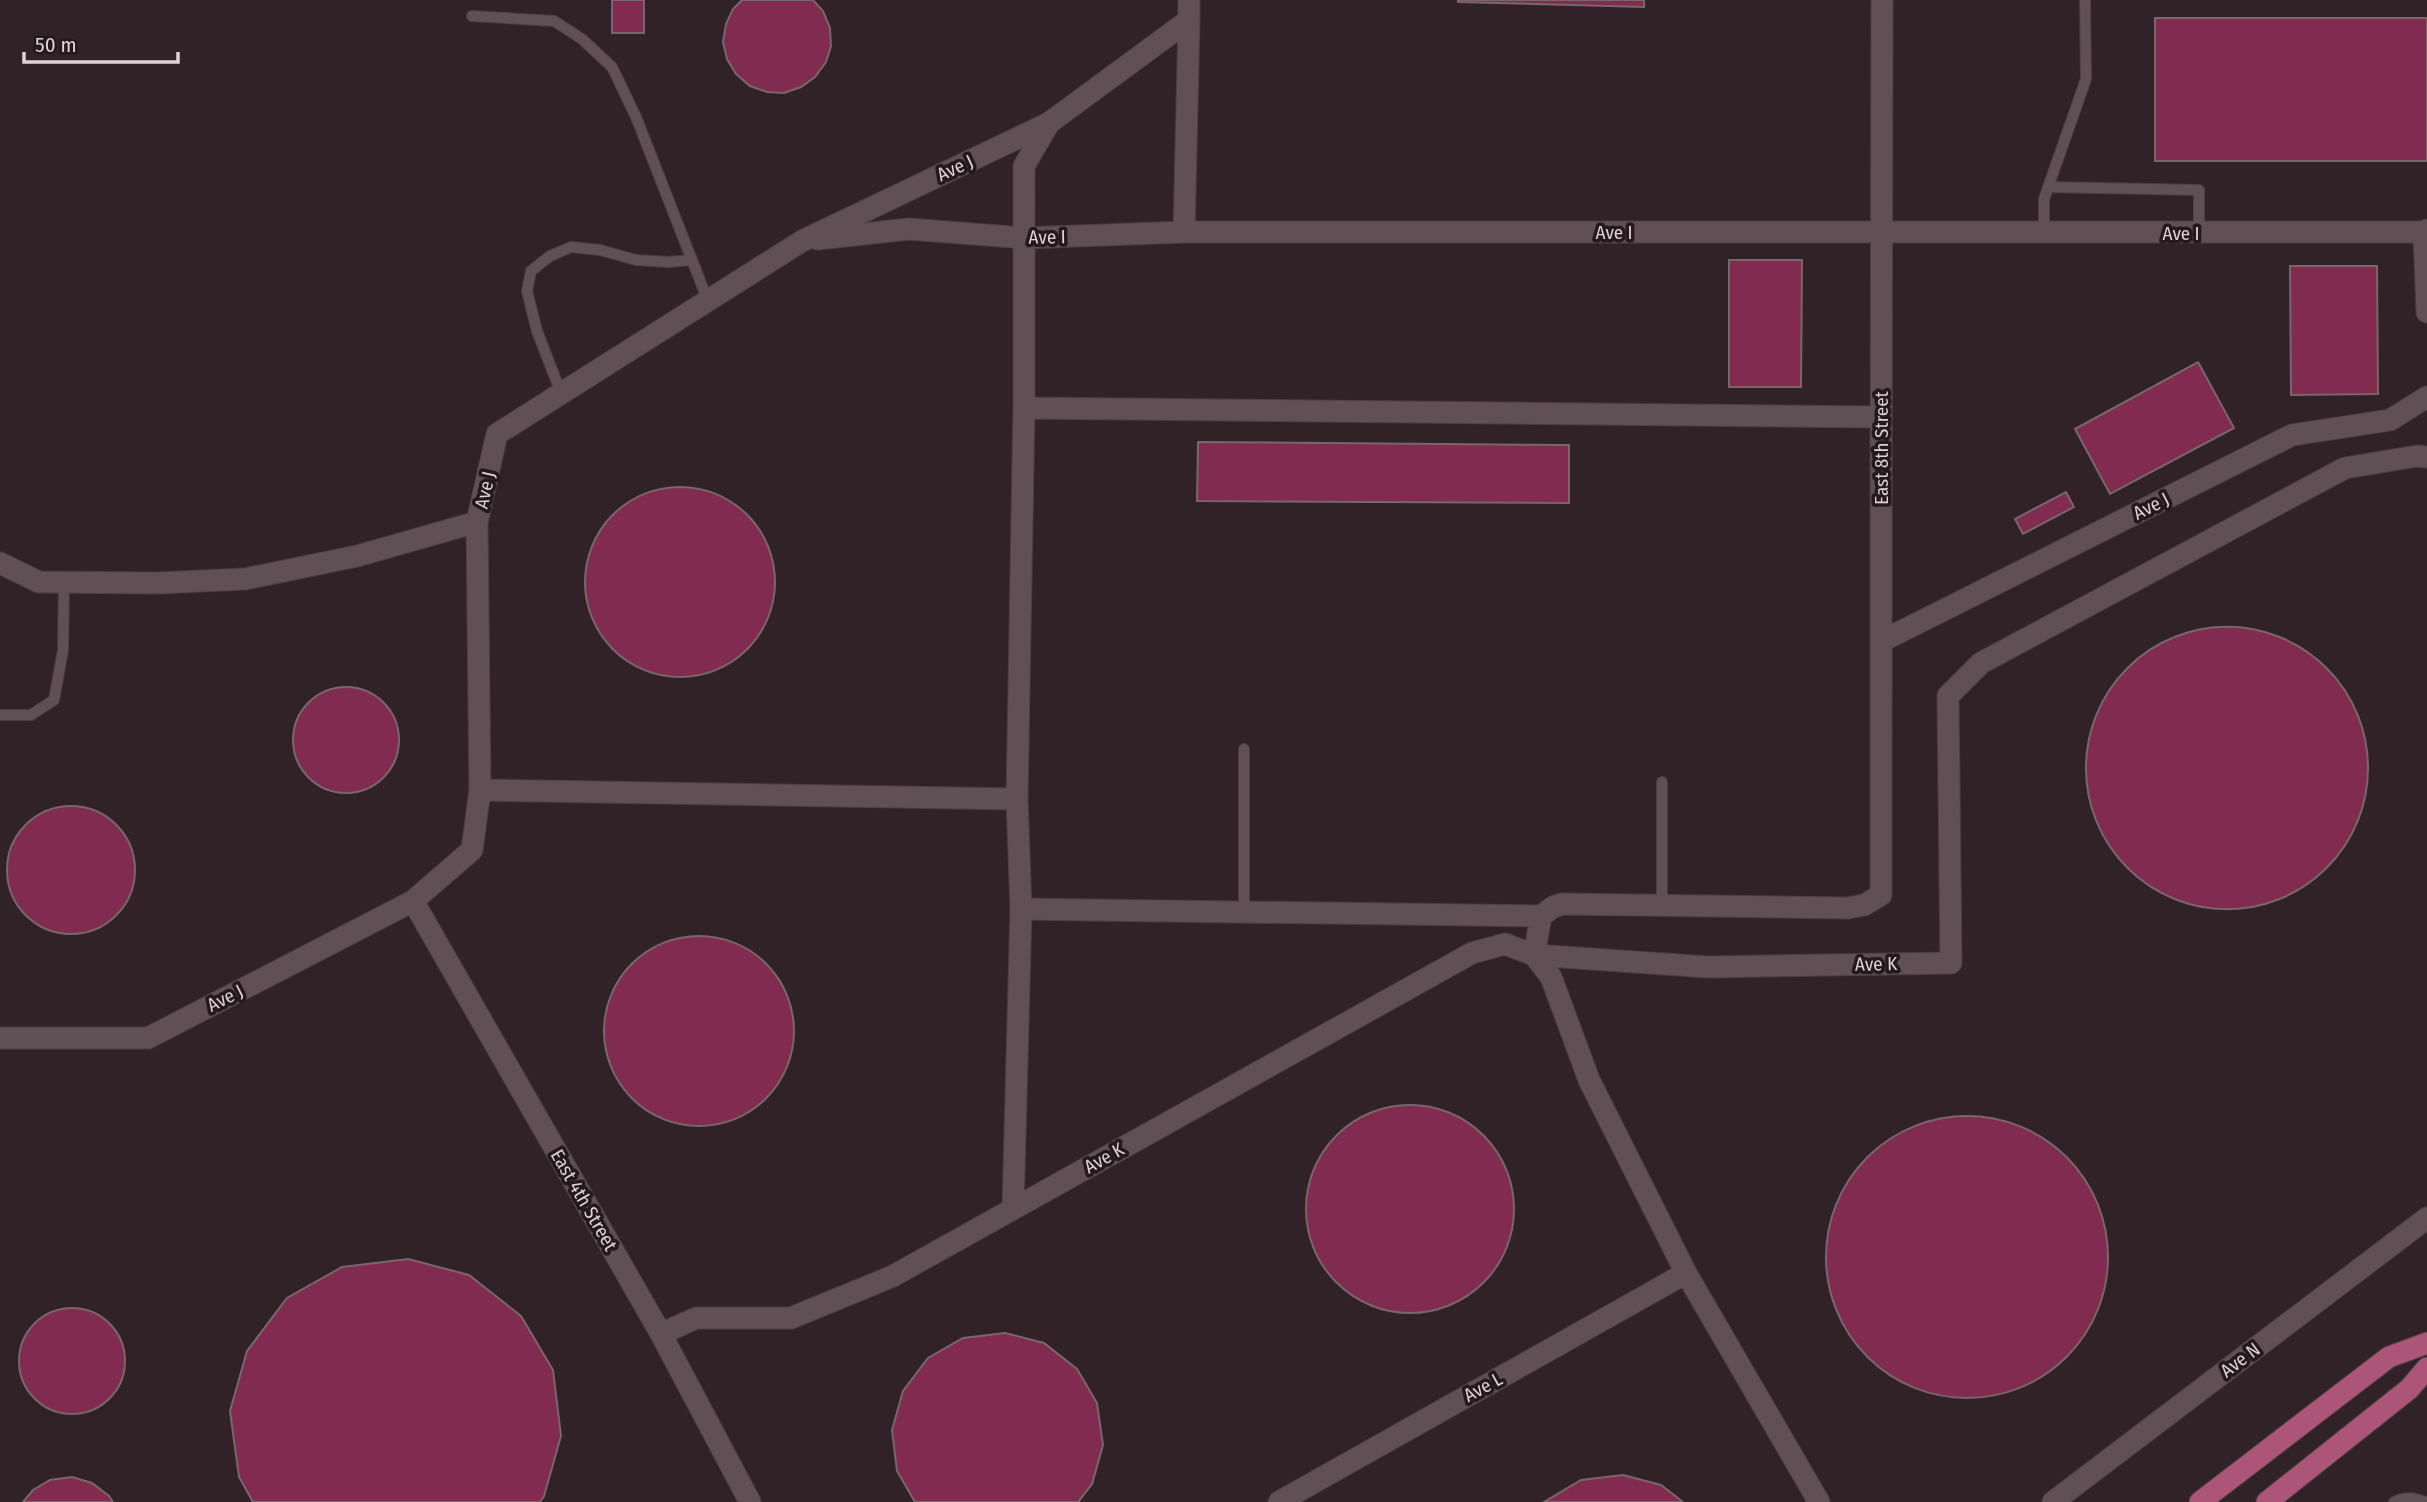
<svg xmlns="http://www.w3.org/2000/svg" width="2427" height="1502" font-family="'Fira Sans Condensed',sans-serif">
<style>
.building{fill:#812b50;stroke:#78666c;stroke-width:2}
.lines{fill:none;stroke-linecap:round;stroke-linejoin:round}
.lane-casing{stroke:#4b3f43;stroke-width:12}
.street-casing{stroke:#4b3f43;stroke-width:23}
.primary-casing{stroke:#4b3f43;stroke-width:23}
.lane{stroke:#605055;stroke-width:10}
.street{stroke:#605055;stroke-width:21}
.primary{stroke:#ac5579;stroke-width:21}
.labels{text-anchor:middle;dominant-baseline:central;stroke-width:7;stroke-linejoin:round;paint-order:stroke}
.street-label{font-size:19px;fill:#ddd3d6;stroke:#26191d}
</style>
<rect width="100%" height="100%" fill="#302227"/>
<path class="building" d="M 612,0 L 644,0 L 644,33 L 612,33 Z
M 742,0 L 813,0 L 823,11 L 830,28 L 831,46 L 826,62 L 815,77 L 801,87 L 784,93 L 767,92 L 750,86 L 736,74 L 727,59 L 723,42 L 726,24 L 733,9 Z
M 1458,0 L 1644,0 L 1644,7 L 1458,2 Z
M 2155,18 L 2427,18 L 2427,161 L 2155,161 Z
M 1729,260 L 1802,260 L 1801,387 L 1729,387 Z
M 2290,266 L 2377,266 L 2378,394 L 2291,395 Z
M 2198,362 L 2234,428 L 2110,494 L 2075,429 Z
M 1198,442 L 1569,445 L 1569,503 L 1197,501 Z
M585 582a95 95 0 1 1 190 0a95 95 0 1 1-190 0Z
M 2066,492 L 2074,507 L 2023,534 L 2015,519 Z
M2086 768a141 141 0 1 1 282 0a141 141 0 1 1-282 0Z
M293 740a53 53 0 1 1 106 0a53 53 0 1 1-106 0Z
M7 870a64 64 0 1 1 128 0a64 64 0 1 1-128 0Z
M604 1031a95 95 0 1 1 190 0a95 95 0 1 1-190 0Z
M1306 1209a104 104 0 1 1 208 0a104 104 0 1 1-208 0Z
M1826 1257a141 141 0 1 1 282 0a141 141 0 1 1-282 0Z
M 408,1259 L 469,1275 L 521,1316 L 553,1370 L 561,1436 L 544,1496 L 540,1502 L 253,1502 L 239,1477 L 230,1411 L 247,1351 L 287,1298 L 342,1267 Z
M19 1361a53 53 0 1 1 106 0a53 53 0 1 1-106 0Z
M 1005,1333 L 1044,1343 L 1077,1369 L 1097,1403 L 1103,1445 L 1092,1484 L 1078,1502 L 915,1502 L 897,1471 L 892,1430 L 903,1391 L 928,1358 L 963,1338 Z
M 1623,1475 L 1661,1485 L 1683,1502 L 1544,1502 L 1581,1480 Z
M 72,1477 L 92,1483 L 109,1496 L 113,1502 L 23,1502 L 33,1490 L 50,1480 Z"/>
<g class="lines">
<g class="lane-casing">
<path id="lane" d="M 472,16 L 554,21 L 582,39 L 612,67 L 636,117 L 708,301
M 2048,187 L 2199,190 L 2199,233
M 2044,233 L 2044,199 L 2086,79 L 2085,0
M 561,393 L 537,331 L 527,291 L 531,271 L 550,256 L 571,247 L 600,250 L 636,260 L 668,262 L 692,260
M 0,715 L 31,715 L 54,700 L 63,650 L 64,582
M 1662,782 L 1662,906
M 1244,912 L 1244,749
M 2394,1502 C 2406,1496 2414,1498 2426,1502"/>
</g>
<g class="street-casing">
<path id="street" d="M 2427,230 L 2424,232 L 2427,312
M 1184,232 L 1189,20
M 818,239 L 909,229 L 1024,238 L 1184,232 L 2427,232
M 1024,408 L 1881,417
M 0,563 L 39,582 L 158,583 L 245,579 L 357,556 L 477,522
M 1882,641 L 2292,435 L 2390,420 L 2427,397
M 480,790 L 1017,799
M 413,901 L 661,1334 L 750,1502
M 1021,909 L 1541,916 L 1534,955 L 1708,967 L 1951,963 L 1948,696 L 1981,663 L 2345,468 L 2417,456 L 2427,457
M 1541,916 L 1553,907 L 1562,904 L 1848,908 L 1864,905 L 1881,895 C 1883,597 1879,298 1882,0
M 0,1038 L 148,1038 L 413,901 L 472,850 L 480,790 L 477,522 L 497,434 L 802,241 L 1049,123 L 1189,20 L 1189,0
M 1013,1209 L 1021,909 L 1017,799 L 1024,408 L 1024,166 L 1049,123
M 661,1334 L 696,1318 L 791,1318 L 893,1276 L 1472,953 L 1505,944 L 1534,955 L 1551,977 L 1589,1080 L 1686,1273 L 1819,1502
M 1279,1502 L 1686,1273
M 2053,1502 L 2427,1218"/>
</g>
<g class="primary-casing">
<path id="primary" d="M 2200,1502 L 2389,1357 L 2427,1343
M 2267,1502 L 2409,1389 L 2427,1368"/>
</g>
<use href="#lane" class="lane"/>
<use href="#street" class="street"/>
<use href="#primary" class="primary"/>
</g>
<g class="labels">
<g class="street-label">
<text transform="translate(955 168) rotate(-25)">Ave J</text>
<text x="1614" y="232">Ave I</text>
<text x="2181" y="233">Ave I</text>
<text transform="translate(1047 237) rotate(-1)">Ave I</text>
<text transform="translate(1881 448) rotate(-90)">East 8th Street</text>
<text transform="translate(485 490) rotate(-77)">Ave J</text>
<text transform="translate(2151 506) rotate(-27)">Ave J</text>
<text transform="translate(1876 964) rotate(-1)">Ave K</text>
<text transform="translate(225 998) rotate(-27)">Ave J</text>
<text transform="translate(1104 1158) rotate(-29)">Ave K</text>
<text transform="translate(584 1200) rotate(60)">East 4th Street</text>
<text transform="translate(2240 1360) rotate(-37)">Ave N</text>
<text transform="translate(1483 1387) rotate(-29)">Ave L</text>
</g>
</g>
<path d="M24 52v10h154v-10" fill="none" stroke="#ddd3d6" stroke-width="3.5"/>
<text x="35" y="52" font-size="21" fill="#ddd3d6" stroke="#26191d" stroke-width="5" paint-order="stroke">50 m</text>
</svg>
